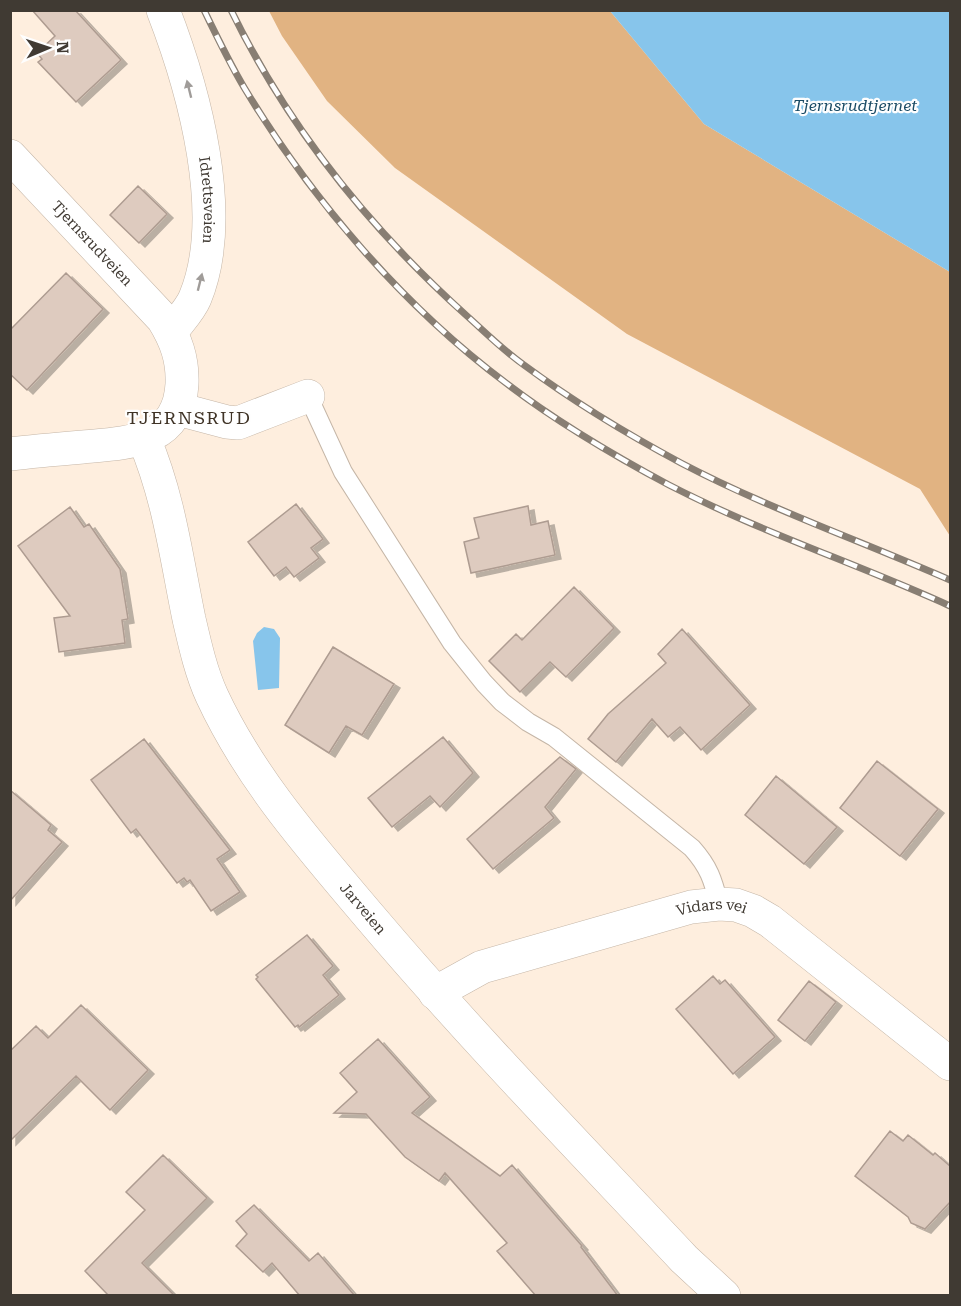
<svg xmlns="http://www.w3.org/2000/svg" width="961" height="1306" font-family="'Roboto Serif',serif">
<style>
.forest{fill:#e1b382}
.water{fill:#87c5eb}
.building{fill:#decbbf;stroke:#ae9c91;stroke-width:1.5;filter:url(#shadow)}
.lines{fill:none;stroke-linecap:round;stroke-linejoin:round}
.lane-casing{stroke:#c5b6a7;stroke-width:20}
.street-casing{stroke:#c5b6a7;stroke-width:34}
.lane{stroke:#fff;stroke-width:18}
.street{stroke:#fff;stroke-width:33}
.rail-casing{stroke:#887e73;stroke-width:7}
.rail{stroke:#fefefe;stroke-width:4.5;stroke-dasharray:14;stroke-linecap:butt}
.oneway{fill:#a09c99}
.labels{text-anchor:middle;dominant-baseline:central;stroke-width:4.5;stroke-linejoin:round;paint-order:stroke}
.street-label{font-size:15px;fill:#403a33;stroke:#fefefe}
.water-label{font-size:16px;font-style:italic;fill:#1a4b65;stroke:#fefefe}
.quarter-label{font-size:18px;letter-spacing:1.5px;fill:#3f3326;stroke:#fefefe}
</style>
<defs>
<filter id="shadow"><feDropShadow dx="6" dy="4" stdDeviation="0" flood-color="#0004"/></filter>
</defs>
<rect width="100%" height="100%" fill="#feeede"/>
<path class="forest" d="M 269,11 L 610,11 L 704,124 L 950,272 L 950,536 L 920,489 L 627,334 L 395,168 L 327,101 L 282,36 Z"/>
<path class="water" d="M 610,11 L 950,11 L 950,272 L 704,124 Z
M 264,627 L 274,629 L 280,638 L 279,688 L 258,690 L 253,641 L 257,633 Z"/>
<path class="building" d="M 32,10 L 75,10 L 121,60 L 76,102 L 38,62 L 42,59 L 37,53 L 55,36 Z
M 138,186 L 167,214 L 139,243 L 110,215 Z
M 66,273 L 103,309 L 27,390 L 10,374 L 10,330 Z
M 296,504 L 323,539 L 311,548 L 319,558 L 294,577 L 286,567 L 274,576 L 248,542 Z
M 528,506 L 531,525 L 548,521 L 555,555 L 471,573 L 464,542 L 479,538 L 474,518 Z
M 70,507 L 84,527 L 89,524 L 120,569 L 128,619 L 122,620 L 125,643 L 59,652 L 54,618 L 70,616 L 18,546 Z
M 574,587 L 614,628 L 566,677 L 550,662 L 520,692 L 489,661 L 516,634 L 522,640 Z
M 682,629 L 750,705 L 701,750 L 680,727 L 668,737 L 652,719 L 616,762 L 588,739 L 608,714 L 666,663 L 658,654 Z
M 333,647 L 394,684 L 362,735 L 346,726 L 329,753 L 285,725 Z
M 443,737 L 473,773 L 440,807 L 430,796 L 392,827 L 368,798 Z
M 144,739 L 230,850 L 217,859 L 240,892 L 211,911 L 190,880 L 187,882 L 184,878 L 177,883 L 136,829 L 131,833 L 91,780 Z
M 560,757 L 576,769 L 545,807 L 554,818 L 493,869 L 467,839 Z
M 877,761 L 938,809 L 900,856 L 840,808 Z
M 776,776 L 837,827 L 804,864 L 745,815 Z
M 10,790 L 51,825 L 48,830 L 62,842 L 10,901 Z
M 307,935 L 333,966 L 323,975 L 339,995 L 299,1027 L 298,1025 L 295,1027 L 256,979 L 258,977 L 256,975 Z
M 713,976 L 720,984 L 725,980 L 775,1037 L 733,1074 L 676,1009 Z
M 809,981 L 836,1002 L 805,1041 L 778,1020 Z
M 81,1005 L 148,1070 L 110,1110 L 76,1076 L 10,1141 L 10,1051 L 36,1026 L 48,1038 Z
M 378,1039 L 430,1097 L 412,1113 L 500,1176 L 512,1165 L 582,1246 L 581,1247 L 618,1296 L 536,1296 L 497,1251 L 507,1243 L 445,1173 L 439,1181 L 405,1157 L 366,1114 L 334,1113 L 357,1092 L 340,1073 Z
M 890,1131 L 903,1141 L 908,1135 L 933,1155 L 935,1153 L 951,1167 L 951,1201 L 925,1229 L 911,1223 L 908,1217 L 855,1176 Z
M 163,1155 L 207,1198 L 142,1263 L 175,1296 L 109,1296 L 85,1271 L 145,1210 L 126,1192 Z
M 254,1205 L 309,1261 L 318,1253 L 355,1296 L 300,1296 L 272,1263 L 263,1272 L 236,1246 L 247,1234 L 236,1221 Z"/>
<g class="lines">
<g class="lane-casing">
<path id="lane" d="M 308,396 L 343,472 L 452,643 L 484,683 L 502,702 L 528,722 L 554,737 L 692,848 C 709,867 713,880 719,904"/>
</g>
<g class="street-casing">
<g id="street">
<path id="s1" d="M 163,10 C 194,90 229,216 195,298 C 190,310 179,321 171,332"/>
<path id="s2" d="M 10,156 L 163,319 C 176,340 183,359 182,384 C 179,442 129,443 83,447 C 59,449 35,451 10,454"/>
<path d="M 178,409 L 227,422 L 238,423 L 308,396"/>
<path id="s3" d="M 144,439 C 169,498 176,556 189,619 C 195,645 201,672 212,696 C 251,780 311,847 370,917 C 470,1035 578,1146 684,1259 L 724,1296"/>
<path id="s4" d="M 435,993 L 482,967 L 691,907 L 719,904 L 736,905 L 753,911 L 770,921 L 950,1064"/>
</g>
</g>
<use href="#lane" class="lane"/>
<use href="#street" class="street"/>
<g class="rail-casing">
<path id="rail" d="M 204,10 C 217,37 230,64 245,89 C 312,200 403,306 506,383 C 557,422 613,455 669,485 C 760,532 858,564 950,606
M 231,10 C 288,127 371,230 467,316 C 486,333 504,351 524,365 C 574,402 627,434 681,463 C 767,508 861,541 950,580"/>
</g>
<use href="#rail" class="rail"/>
</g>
<defs><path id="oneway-solid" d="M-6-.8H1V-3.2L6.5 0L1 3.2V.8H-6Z" transform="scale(1.5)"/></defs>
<g class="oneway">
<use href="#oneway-solid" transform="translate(189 89) rotate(-104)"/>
<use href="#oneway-solid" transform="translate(200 282) rotate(-76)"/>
</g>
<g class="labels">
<g class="street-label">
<text stroke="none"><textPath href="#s1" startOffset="196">Idrettsveien</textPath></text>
<text stroke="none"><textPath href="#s2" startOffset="120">Tjernsrudveien</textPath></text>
<text stroke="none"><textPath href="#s3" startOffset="528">Jarveien</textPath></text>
<text stroke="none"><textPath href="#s4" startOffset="292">Vidars vei</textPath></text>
</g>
<g class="water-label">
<text x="855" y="105">Tjernsrudtjernet</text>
</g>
<g class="quarter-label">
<text x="189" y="417">TJERNSRUD</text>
</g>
</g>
<rect width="961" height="1306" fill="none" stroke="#403a33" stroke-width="24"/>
<g transform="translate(48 48) rotate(88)" stroke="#fefefe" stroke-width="4.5" paint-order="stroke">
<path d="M0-4.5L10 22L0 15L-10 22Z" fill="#403a33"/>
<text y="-9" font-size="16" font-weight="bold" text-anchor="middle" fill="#403a33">N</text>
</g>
</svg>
